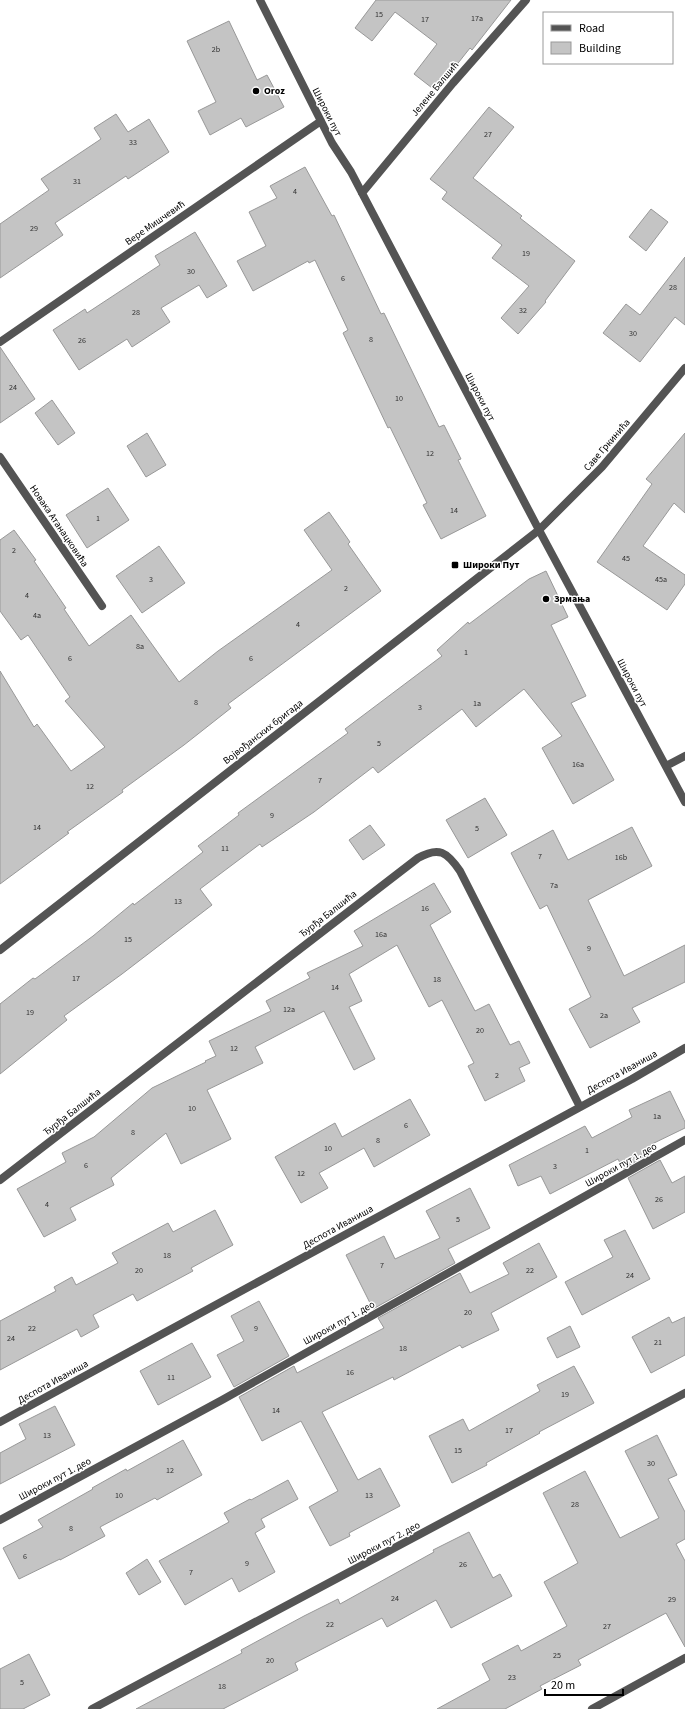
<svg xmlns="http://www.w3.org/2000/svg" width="685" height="1709" font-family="'Source Sans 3',sans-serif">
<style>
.building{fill:#c4c4c4;stroke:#989898}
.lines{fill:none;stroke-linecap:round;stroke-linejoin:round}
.minor{stroke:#545454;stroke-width:8}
.tertiary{stroke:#545454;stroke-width:8}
.poi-dot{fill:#000;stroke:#fff;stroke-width:1.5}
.labels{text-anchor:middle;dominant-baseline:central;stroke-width:3;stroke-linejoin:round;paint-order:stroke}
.number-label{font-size:8px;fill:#313131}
.street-label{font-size:10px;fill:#000;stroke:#fff}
.poi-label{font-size:10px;font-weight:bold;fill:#000;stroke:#fff;text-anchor:start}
</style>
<rect width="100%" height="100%" fill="#fff"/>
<path class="building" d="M 376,0 L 511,0 L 472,50 L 470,48 L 436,91 L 414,74 L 437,44 L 395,12 L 372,41 L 355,28 Z
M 229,21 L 257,80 L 267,75 L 284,107 L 246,127 L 241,118 L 210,135 L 198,111 L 216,102 L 187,41 Z
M 489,107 L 514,127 L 473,178 L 522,216 L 520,218 L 575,261 L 545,301 L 546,302 L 518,334 L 501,318 L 529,286 L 492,258 L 502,245 L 442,199 L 447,192 L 430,179 Z
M 116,114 L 128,132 L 149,119 L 169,152 L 128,179 L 126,176 L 55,223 L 63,235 L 0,278 L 0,224 L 49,190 L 41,179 L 101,139 L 94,128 Z
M 305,167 L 332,216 L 334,215 L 381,314 L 384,313 L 439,427 L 444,425 L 461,459 L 458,460 L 486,516 L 441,539 L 423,505 L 427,503 L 390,427 L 388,428 L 343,333 L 348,330 L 315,260 L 309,263 L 308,261 L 253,291 L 237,261 L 266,246 L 249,212 L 277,198 L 270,186 Z
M 651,209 L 668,222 L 646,251 L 629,237 Z
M 195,232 L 227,286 L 207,298 L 199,285 L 161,308 L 170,322 L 132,347 L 127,339 L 79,370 L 53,330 L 85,309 L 87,313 L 160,265 L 155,256 Z
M 685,257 L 685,325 L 675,317 L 640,362 L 603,333 L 626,304 L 640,315 Z
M 0,347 L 35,399 L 0,423 Z
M 52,400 L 75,433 L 58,445 L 35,413 Z
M 147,433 L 166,465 L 146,477 L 127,446 Z
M 685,433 L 685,513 L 674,503 L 643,546 L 685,575 L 685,584 L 667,610 L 597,562 L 652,484 L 646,479 Z
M 108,488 L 129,520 L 87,548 L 66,515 Z
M 329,512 L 350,542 L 348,544 L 381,591 L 228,704 L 231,708 L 184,745 L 122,790 L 123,792 L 67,832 L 69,833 L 0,884 L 0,671 L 34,727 L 37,724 L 71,771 L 105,747 L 65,701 L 70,697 L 28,635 L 21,640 L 0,611 L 0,540 L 14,530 L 36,560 L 34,561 L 66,608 L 64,609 L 89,646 L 131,615 L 179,682 L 218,651 L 332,570 L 304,530 Z
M 159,546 L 185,583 L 142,613 L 116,576 Z
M 546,571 L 568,617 L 551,625 L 586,696 L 571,703 L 614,780 L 573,804 L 542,748 L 562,736 L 524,689 L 476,727 L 462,709 L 378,773 L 373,767 L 314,812 L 262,847 L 260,844 L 200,889 L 212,905 L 122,974 L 64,1016 L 67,1020 L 0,1074 L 0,1004 L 33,978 L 35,979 L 93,936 L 133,903 L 134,905 L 203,852 L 198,846 L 239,815 L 238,813 L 348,733 L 345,729 L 442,656 L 437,650 L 468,622 L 469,624 L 529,579 Z
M 485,798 L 507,835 L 468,858 L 446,820 Z
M 370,825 L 385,845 L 363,860 L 349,840 Z
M 632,827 L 652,866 L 588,900 L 624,976 L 685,945 L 685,982 L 632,1008 L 640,1022 L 590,1048 L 569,1009 L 591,997 L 547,905 L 540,909 L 511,853 L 553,830 L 568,860 Z
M 434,883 L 451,912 L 430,925 L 475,1011 L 489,1004 L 510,1045 L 519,1041 L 530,1063 L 519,1068 L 525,1081 L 485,1101 L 468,1066 L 474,1063 L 442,1000 L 429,1007 L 397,945 L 349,974 L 362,1001 L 349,1007 L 375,1059 L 354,1070 L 324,1011 L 255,1047 L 263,1063 L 207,1090 L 231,1139 L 181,1164 L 166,1133 L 111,1178 L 114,1185 L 70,1208 L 76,1220 L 44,1237 L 17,1189 L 66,1162 L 62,1153 L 94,1137 L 152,1088 L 206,1062 L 205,1061 L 216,1056 L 209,1041 L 271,1011 L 266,1001 L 310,978 L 307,973 L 363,946 L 354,931 Z
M 670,1091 L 685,1122 L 685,1128 L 652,1144 L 655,1150 L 623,1169 L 618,1159 L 550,1194 L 541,1176 L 518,1186 L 509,1165 L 585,1126 L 592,1138 L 632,1117 L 629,1110 Z
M 410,1099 L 430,1135 L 374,1167 L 364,1148 L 319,1173 L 328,1188 L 301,1203 L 275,1157 L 335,1123 L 342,1137 Z
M 660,1160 L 672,1183 L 685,1176 L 685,1212 L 653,1229 L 628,1178 Z
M 470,1188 L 490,1228 L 448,1249 L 455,1263 L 373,1309 L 346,1255 L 384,1236 L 395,1259 L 440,1238 L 426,1211 Z
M 215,1210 L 233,1245 L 191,1268 L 193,1271 L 137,1301 L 133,1294 L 93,1315 L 99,1327 L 81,1337 L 77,1329 L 0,1370 L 0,1321 L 56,1291 L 54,1287 L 72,1277 L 76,1285 L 118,1263 L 112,1253 L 168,1223 L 173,1232 Z
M 625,1230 L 650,1279 L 582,1315 L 565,1282 L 613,1257 L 604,1240 Z
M 539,1243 L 557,1277 L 491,1313 L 499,1330 L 462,1348 L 460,1345 L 394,1380 L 393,1377 L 322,1412 L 358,1480 L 380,1468 L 400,1506 L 349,1533 L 350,1536 L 330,1546 L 309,1507 L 338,1491 L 301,1421 L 262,1441 L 239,1397 L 294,1366 L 297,1373 L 384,1328 L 378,1318 L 460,1273 L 470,1293 L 509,1274 L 503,1263 Z
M 259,1301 L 289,1356 L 234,1387 L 217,1355 L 244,1341 L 231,1316 Z
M 669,1317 L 672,1323 L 685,1317 L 685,1355 L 651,1373 L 632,1337 Z
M 570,1326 L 580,1347 L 557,1358 L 547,1338 Z
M 192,1343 L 211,1377 L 158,1405 L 140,1371 Z
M 574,1366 L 594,1403 L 539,1432 L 540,1433 L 486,1463 L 487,1465 L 452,1483 L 429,1436 L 463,1419 L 469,1431 L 540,1391 L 537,1385 Z
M 55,1406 L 75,1445 L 0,1484 L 0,1453 L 26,1439 L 19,1424 Z
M 657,1435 L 677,1475 L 668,1479 L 685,1512 L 685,1539 L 676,1544 L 685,1561 L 685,1647 L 666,1613 L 578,1660 L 581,1665 L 540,1686 L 542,1689 L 505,1709 L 437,1709 L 490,1680 L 482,1664 L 518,1645 L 521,1651 L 567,1626 L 544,1582 L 578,1563 L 543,1493 L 585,1471 L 620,1538 L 659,1518 L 625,1451 Z
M 183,1440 L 202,1475 L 157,1500 L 155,1498 L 100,1527 L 105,1536 L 60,1560 L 60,1559 L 19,1579 L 3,1548 L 43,1527 L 38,1520 L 93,1489 L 92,1488 L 126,1469 L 127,1471 Z
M 288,1480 L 298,1499 L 261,1519 L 265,1527 L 255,1533 L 275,1572 L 239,1592 L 232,1578 L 185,1605 L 159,1561 L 229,1522 L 224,1513 L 250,1499 L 251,1500 Z
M 469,1532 L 493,1578 L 500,1574 L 512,1596 L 451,1628 L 436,1600 L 387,1627 L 382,1618 L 295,1663 L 298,1670 L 223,1709 L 136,1709 L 242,1653 L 241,1650 L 304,1616 L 338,1599 L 340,1604 L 434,1552 L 433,1550 Z
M 147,1559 L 161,1582 L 139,1595 L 126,1573 Z
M 29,1654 L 50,1695 L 23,1709 L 0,1709 L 0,1669 Z"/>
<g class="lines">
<path class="minor" d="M 260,0 L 332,143 L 351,172 L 539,530 L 685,802
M 362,193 L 453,83 L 526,0
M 0,342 L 321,121
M 0,457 L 102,606
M 666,766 L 685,756
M 0,1180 L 418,858 C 439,846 447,852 460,871 L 580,1107
M 0,1422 L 632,1079 L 685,1048
M 0,1520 L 222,1400 L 685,1140
M 92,1709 L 685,1393
M 592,1709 L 685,1658"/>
<path class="tertiary" d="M 0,950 L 539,530 L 602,467 L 685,368"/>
</g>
<g class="poi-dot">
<circle cx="256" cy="91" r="4"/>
<rect x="451" y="561" width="8" height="8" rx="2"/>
<circle cx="546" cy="599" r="4"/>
</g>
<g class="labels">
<g class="number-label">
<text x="379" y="14">15</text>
<text x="477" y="18">17a</text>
<text x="425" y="19">17</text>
<text x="216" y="49">2b</text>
<text x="488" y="134">27</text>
<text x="133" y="142">33</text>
<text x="77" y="181">31</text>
<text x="295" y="191">4</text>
<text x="34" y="228">29</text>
<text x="526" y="253">19</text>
<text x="191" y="271">30</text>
<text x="343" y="278">6</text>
<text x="673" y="287">28</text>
<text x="523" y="310">32</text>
<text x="136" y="312">28</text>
<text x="633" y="333">30</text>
<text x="371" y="339">8</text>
<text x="82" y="340">26</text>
<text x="13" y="387">24</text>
<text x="399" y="398">10</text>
<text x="430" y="453">12</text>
<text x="454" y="510">14</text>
<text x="98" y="518">1</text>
<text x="14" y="550">2</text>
<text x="626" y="558">45</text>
<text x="151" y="579">3</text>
<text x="661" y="579">45a</text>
<text x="346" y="588">2</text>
<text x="27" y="595">4</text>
<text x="37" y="615">4a</text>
<text x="298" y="624">4</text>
<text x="140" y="646">8a</text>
<text x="466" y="652">1</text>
<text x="70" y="658">6</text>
<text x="251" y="658">6</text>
<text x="196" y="702">8</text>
<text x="477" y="703">1a</text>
<text x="420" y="707">3</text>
<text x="379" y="743">5</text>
<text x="578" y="764">16a</text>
<text x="320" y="780">7</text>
<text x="90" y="786">12</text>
<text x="272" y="815">9</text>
<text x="37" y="827">14</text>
<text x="477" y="828">5</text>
<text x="225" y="848">11</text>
<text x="540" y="856">7</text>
<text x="621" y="857">16b</text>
<text x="554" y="885">7a</text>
<text x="178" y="901">13</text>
<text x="425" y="908">16</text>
<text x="381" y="934">16a</text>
<text x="128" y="939">15</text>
<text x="589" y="948">9</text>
<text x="76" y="978">17</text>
<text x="437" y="979">18</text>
<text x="335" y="987">14</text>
<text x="289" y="1009">12a</text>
<text x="30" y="1012">19</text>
<text x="604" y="1015">2a</text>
<text x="480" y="1030">20</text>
<text x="234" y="1048">12</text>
<text x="497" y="1075">2</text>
<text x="192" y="1108">10</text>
<text x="657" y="1116">1a</text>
<text x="406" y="1125">6</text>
<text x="133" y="1132">8</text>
<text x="378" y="1140">8</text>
<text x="328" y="1148">10</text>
<text x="587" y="1150">1</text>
<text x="86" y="1165">6</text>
<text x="555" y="1166">3</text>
<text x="301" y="1173">12</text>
<text x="659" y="1199">26</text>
<text x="47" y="1204">4</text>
<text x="458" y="1219">5</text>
<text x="167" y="1255">18</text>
<text x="382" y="1265">7</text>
<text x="139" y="1270">20</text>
<text x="530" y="1270">22</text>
<text x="630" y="1275">24</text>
<text x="468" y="1312">20</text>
<text x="32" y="1328">22</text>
<text x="256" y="1328">9</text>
<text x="11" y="1338">24</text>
<text x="658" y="1342">21</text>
<text x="403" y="1348">18</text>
<text x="350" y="1372">16</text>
<text x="171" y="1377">11</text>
<text x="565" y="1394">19</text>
<text x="276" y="1410">14</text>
<text x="509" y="1430">17</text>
<text x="47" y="1435">13</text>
<text x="458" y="1450">15</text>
<text x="651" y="1463">30</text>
<text x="170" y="1470">12</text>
<text x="119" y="1495">10</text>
<text x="369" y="1495">13</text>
<text x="575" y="1504">28</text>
<text x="71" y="1528">8</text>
<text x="25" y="1556">6</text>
<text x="247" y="1563">9</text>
<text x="463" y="1564">26</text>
<text x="191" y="1572">7</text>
<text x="395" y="1598">24</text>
<text x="672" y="1599">29</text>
<text x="330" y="1624">22</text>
<text x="607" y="1626">27</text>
<text x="557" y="1655">25</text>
<text x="270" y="1660">20</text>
<text x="512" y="1677">23</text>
<text x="22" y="1682">5</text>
<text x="222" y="1686">18</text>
</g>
<g class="street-label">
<text transform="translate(435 89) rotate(-50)">Јелене Балшић</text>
<text transform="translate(327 112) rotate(63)">Широки пут</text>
<text transform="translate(155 223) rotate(-35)">Вере Мишчевић</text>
<text transform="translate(480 397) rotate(62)">Широки пут</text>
<text transform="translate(607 445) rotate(-49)">Саве Гркинића</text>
<text transform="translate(59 526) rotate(56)">Новака Атанацковића</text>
<text transform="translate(632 683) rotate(62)">Широки пут</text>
<text transform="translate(263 732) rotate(-38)">Војвођанских бригада</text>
<text transform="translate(328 914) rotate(-38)">Ђурђа Балшића</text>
<text transform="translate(622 1072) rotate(-29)">Деспота Иваниша</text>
<text transform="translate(72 1112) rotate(-38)">Ђурђа Балшића</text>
<text transform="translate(621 1165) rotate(-29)">Широки пут 1. део</text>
<text transform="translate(338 1227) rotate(-29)">Деспота Иваниша</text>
<text transform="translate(339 1323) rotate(-29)">Широки пут 1. део</text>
<text transform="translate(53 1382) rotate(-29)">Деспота Иваниша</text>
<text transform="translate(55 1479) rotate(-28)">Широки пут 1. део</text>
<text transform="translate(384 1543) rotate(-28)">Широки пут 2. део</text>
</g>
<g class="poi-label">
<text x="264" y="91">Oroz</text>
<text x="463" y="565">Широки Пут</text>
<text x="554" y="599">Зрмања</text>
</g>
</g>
<rect x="543" y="12" width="130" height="52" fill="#ffffff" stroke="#999999"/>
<rect x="551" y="25" width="20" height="6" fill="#545454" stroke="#999999"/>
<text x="579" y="32" font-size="12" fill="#000000">Road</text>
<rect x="551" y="42" width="20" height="12" fill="#c4c4c4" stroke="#999999"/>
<text x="579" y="52" font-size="12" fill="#000000">Building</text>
<path d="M545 1689v6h78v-6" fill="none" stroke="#000000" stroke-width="2"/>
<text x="551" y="1689" font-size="12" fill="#000000" stroke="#ffffff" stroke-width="3" paint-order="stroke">20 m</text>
</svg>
